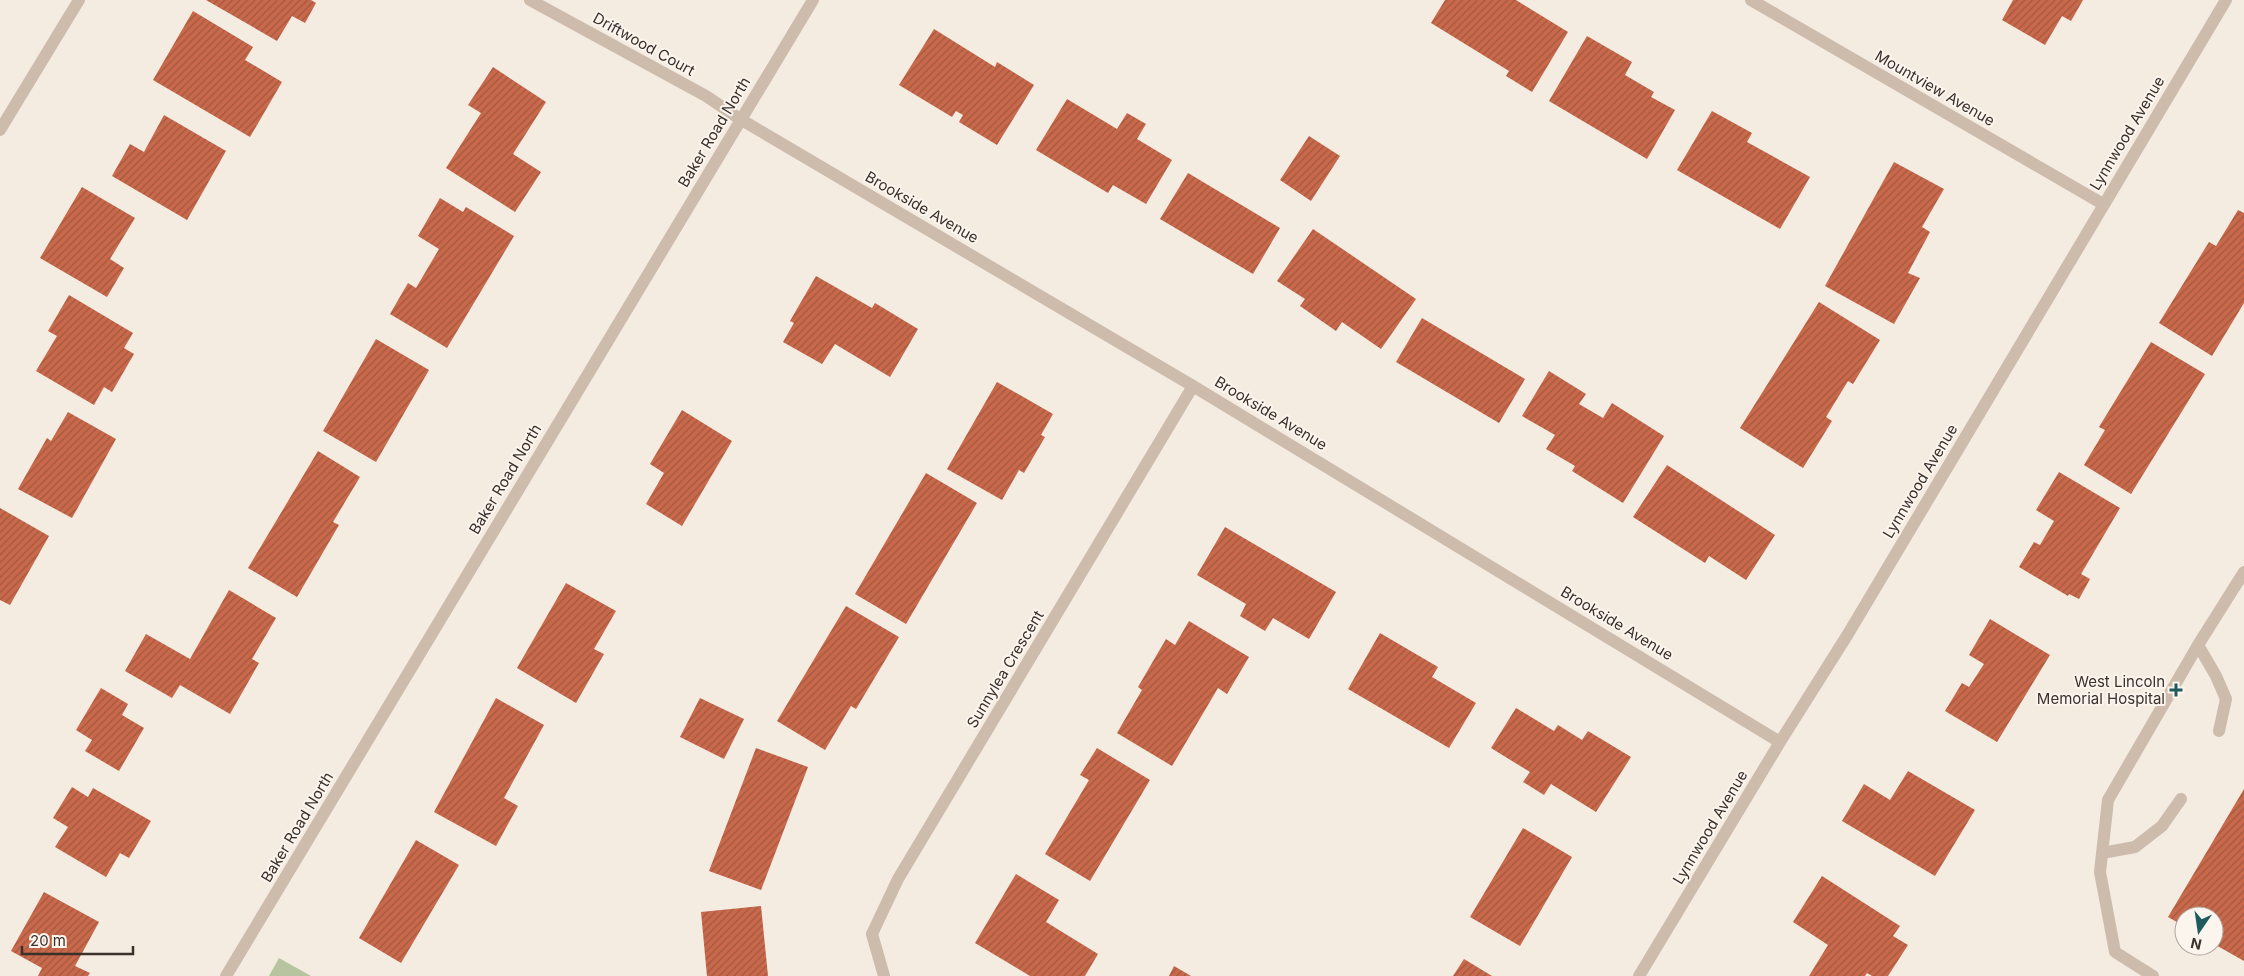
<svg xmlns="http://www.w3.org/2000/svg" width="2244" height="976" font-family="Inter,sans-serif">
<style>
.park{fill:#b8c4a0}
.building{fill:url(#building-hatch)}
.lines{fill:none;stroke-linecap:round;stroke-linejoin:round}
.service{stroke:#cdbbac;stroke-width:12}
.minor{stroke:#cdbbac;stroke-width:12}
.poi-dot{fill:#1f5a5e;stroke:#fbf5ee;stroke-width:2}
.labels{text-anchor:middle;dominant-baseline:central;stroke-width:4;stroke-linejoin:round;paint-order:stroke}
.street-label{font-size:15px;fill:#3b302b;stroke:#fbf5ee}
.poi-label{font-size:15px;fill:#3b302b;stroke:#fbf5ee;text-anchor:end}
</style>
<defs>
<pattern id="building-hatch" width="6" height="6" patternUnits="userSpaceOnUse" patternTransform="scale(1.25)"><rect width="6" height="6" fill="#c8694b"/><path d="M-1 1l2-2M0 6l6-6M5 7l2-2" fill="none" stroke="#a4573f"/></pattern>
</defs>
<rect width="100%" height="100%" fill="#f4ebe1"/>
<path class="park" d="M 279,958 L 311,976 L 269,976 Z"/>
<path class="building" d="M 206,0 L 311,0 L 316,3 L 305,23 L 292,16 L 277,41 Z
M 1445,0 L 1516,0 L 1568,32 L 1532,92 L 1506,76 L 1509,71 L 1431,23 Z
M 2013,0 L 2083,0 L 2071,21 L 2062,16 L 2045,45 L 2002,20 Z
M 193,11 L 253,47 L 245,60 L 282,82 L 250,137 L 153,80 Z
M 934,29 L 995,67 L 997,62 L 1034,85 L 997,145 L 959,122 L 963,115 L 956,111 L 952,117 L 899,85 Z
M 1587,36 L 1632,62 L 1625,75 L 1654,92 L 1651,97 L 1675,110 L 1647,159 L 1549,101 Z
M 493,67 L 546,102 L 513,154 L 541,172 L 515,212 L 446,168 L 481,113 L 468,105 Z
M 1067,99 L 1117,129 L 1127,113 L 1146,124 L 1137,139 L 1172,160 L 1146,204 L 1113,185 L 1108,193 L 1036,150 Z
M 1712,111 L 1752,133 L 1747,142 L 1810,177 L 1780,229 L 1677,170 Z
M 164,115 L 226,151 L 187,220 L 112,176 L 130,144 L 144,152 Z
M 1309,136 L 1340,156 L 1311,201 L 1280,180 Z
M 1894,162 L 1944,189 L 1922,227 L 1930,232 L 1908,273 L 1920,278 L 1894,324 L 1825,286 Z
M 1188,173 L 1280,228 L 1253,274 L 1160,219 Z
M 82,187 L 135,218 L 110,259 L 124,268 L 107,297 L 40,258 Z
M 440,198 L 463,212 L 466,207 L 514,236 L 447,348 L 390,314 L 408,283 L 416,288 L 439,249 L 418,236 Z
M 2238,210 L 2244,213 L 2244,303 L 2212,356 L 2159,323 L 2209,242 L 2216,246 Z
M 1313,229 L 1416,299 L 1381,349 L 1342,322 L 1336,331 L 1300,306 L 1305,299 L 1277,281 Z
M 816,276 L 872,308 L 875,303 L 918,329 L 890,377 L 835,344 L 822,364 L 783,342 L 794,323 L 790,321 Z
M 69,295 L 133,333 L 124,348 L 134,354 L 112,392 L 104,387 L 94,405 L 36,371 L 57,336 L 48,331 Z
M 1819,302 L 1880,340 L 1853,384 L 1848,381 L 1826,417 L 1832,421 L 1803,468 L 1740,428 Z
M 1422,318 L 1525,379 L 1499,423 L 1396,362 Z
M 376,339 L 429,370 L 376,462 L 323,431 Z
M 2151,342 L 2205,374 L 2131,494 L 2084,465 L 2105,430 L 2099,427 Z
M 1549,371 L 1586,394 L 1579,404 L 1603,418 L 1612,403 L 1664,436 L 1623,503 L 1572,471 L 1575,466 L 1546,449 L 1555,435 L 1522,416 Z
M 997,382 L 1053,414 L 1041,435 L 1045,437 L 1024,473 L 1019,470 L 1002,500 L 947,469 Z
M 682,410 L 732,441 L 682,526 L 646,504 L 664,473 L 650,464 Z
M 68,412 L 116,439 L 72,518 L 18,489 L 47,438 L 51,441 Z
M 318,451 L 360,477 L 333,522 L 339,525 L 297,597 L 248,568 Z
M 1667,465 L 1775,535 L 1746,580 L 1709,556 L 1705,563 L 1633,517 Z
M 2059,472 L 2120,508 L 2081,574 L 2090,579 L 2079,599 L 2069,594 L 2068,596 L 2019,567 L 2034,542 L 2040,545 L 2054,521 L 2036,510 Z
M 926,473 L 977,503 L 906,624 L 855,594 Z
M 0,508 L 49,536 L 10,605 L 0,600 Z
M 1225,527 L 1336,592 L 1309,639 L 1273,618 L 1265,631 L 1240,616 L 1246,604 L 1197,575 Z
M 566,583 L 616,611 L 594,649 L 604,654 L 576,703 L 517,668 Z
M 229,590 L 276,618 L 252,659 L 259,663 L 230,714 L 180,685 L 172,698 L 125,671 L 146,634 L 190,659 Z
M 846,606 L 899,637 L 856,709 L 851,706 L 825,750 L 777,721 Z
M 1990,619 L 2050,655 L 1997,742 L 1945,711 L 1962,683 L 1969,687 L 1984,664 L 1969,655 Z
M 1189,621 L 1249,657 L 1227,694 L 1218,688 L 1172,766 L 1117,733 L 1142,690 L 1138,687 L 1166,639 L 1175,645 Z
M 1380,633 L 1438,667 L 1432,677 L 1476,703 L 1449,748 L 1348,689 Z
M 101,688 L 128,704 L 122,715 L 144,728 L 119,771 L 85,751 L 92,740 L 76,730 Z
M 496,698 L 544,725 L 504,798 L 518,806 L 496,846 L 434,812 Z
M 700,698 L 744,719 L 724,759 L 680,737 Z
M 1516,708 L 1554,731 L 1558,725 L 1582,740 L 1588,731 L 1631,757 L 1596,812 L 1551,784 L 1544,795 L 1523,782 L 1530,772 L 1491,748 Z
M 756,748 L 808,767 L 761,890 L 709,871 Z
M 1097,748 L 1150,780 L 1090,881 L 1045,854 L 1089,780 L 1080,775 Z
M 1908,771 L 1975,810 L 1935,876 L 1842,821 L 1864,784 L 1890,800 Z
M 72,787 L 88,797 L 93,788 L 151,821 L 129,858 L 120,853 L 106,877 L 55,847 L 68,827 L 53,818 Z
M 2244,789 L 2244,961 L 2214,944 L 2214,916 L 2184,916 L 2184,926 L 2168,917 Z
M 1523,828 L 1572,857 L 1520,946 L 1470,917 Z
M 416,840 L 459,865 L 401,963 L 359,938 Z
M 1016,874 L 1059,900 L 1046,922 L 1098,954 L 1085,976 L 1030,976 L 975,943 Z
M 1822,876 L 1900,926 L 1893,936 L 1908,945 L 1888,976 L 1872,976 L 1867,973 L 1865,976 L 1809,976 L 1828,945 L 1793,922 Z
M 44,892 L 99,922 L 75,966 L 90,973 L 88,976 L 38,976 L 42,968 L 11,951 Z
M 761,906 L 768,976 L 707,976 L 701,912 Z
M 1464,959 L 1492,976 L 1453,976 Z
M 1174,966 L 1191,976 L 1169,976 Z"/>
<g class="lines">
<path class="service" d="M 2198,645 L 2216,676 L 2226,699 L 2219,731
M 2102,853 L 2135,847 L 2162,826 L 2181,799
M 2153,976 L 2115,952 L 2100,872 L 2108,800 L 2198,645 L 2244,572"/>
<path class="minor" d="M 530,0 L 706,96 L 740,119 L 1193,386 L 1780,742
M 1751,0 L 2103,204
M 0,130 L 79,0
M 226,976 L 813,0
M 884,976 L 872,934 L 898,879 L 1193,386
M 1639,976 L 1780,742 L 1848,634 L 2226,0"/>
</g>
<path class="poi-dot" d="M2173.5 682.5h5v5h5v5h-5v5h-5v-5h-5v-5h5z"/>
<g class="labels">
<g class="street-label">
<text transform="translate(644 44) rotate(29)">Driftwood Court</text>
<text transform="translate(1935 88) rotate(30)">Mountview Avenue</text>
<text transform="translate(714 132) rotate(-59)">Baker Road North</text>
<text transform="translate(2127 133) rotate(-59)">Lynnwood Avenue</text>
<text transform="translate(922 207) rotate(30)">Brookside Avenue</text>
<text transform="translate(1271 413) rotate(31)">Brookside Avenue</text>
<text transform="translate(505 479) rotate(-59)">Baker Road North</text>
<text transform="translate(1920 481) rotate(-59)">Lynnwood Avenue</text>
<text transform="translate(1617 623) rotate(31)">Brookside Avenue</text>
<text transform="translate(1005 669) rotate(-59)">Sunnylea Crescent</text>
<text transform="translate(297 827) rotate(-59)">Baker Road North</text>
<text transform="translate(1710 827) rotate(-59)">Lynnwood Avenue</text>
</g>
<g class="poi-label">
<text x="2165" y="681">West Lincoln<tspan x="2165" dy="17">Memorial Hospital</tspan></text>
</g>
</g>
<g transform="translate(2199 931) rotate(193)"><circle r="24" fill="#fbf5ee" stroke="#aea6a0"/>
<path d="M0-4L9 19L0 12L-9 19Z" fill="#1f5a5e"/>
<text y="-8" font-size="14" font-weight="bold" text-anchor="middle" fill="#3b302b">N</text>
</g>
<path d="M22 946v8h111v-8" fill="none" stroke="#3b302b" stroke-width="2.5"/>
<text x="30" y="946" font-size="15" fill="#3b302b" stroke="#fbf5ee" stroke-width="4" paint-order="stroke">20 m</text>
</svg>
